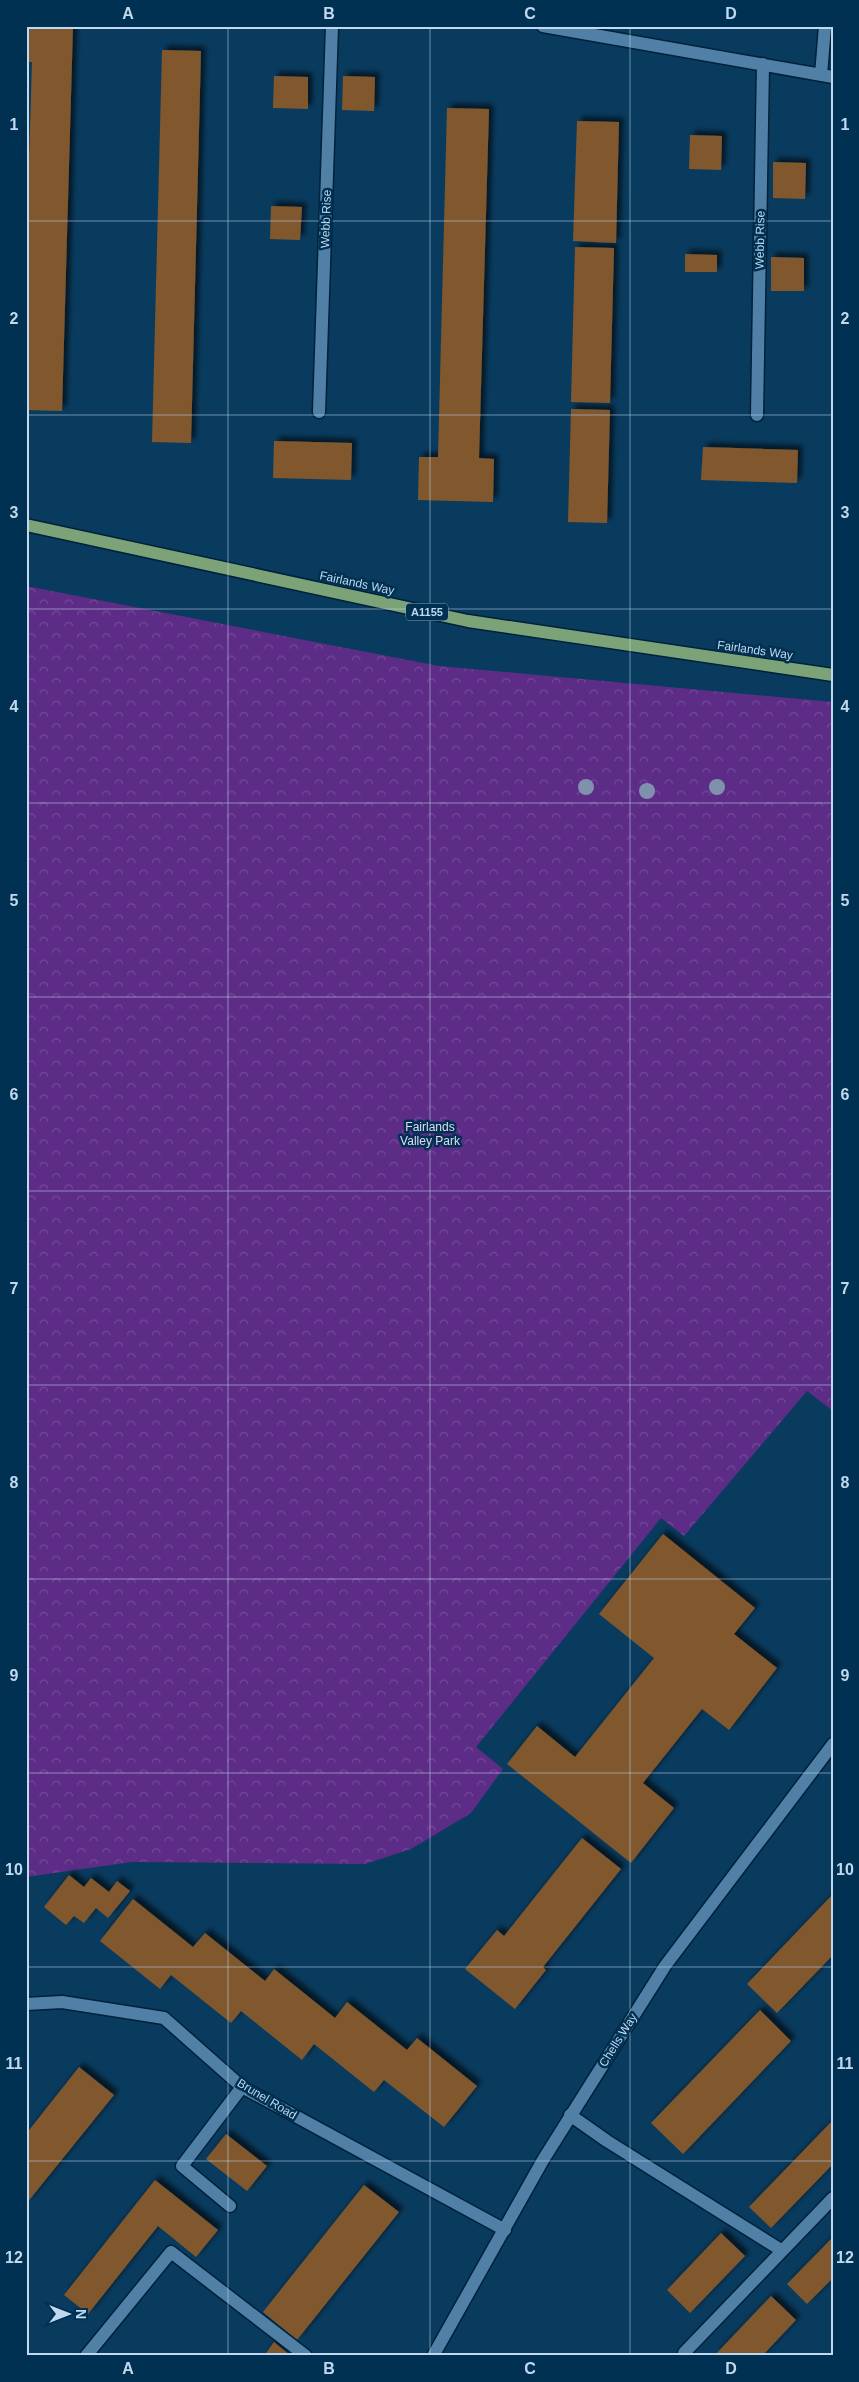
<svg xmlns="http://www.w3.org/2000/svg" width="859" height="2382" font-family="Helvetica,sans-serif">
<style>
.park{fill:url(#park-crowns)}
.building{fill:#81582e;filter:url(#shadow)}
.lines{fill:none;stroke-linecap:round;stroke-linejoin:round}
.lane-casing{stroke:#00213b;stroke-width:15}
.street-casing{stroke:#00213b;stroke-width:15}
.secondary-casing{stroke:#00213b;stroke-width:15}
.primary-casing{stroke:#00213b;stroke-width:15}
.lane{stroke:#5180a7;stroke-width:12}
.street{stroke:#5180a7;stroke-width:12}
.secondary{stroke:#5180a7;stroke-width:12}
.primary{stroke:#7ca377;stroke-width:12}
.tree{fill:#8091ae}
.grid{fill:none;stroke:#c0d9ee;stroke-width:1;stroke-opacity:0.55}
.labels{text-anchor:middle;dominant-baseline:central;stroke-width:5;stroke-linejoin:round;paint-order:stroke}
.shield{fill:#003153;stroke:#86a7c0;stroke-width:1}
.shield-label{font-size:11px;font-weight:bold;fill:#c0d9ee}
.street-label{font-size:12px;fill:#c0d9ee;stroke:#003153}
.park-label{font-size:12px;fill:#e2d7f0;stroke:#003153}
.neatline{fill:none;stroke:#c0d9ee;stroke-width:2}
.grid-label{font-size:16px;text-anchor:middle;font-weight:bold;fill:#c0d9ee}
</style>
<defs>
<pattern id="park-crowns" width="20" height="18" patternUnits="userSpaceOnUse" patternTransform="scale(1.25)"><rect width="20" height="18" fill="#5d2c87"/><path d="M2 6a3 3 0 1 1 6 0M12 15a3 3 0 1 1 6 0" fill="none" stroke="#724a98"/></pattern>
<filter id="shadow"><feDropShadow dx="4.5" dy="-4.5" stdDeviation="2.5" flood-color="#0009"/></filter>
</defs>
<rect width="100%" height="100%" fill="#093b5e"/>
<path class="park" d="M 26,586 L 439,666 L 833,702 L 833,1411 L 807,1391 L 684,1536 L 661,1518 L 476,1747 L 503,1769 L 471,1813 L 411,1849 L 365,1864 L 132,1862 L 26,1877 Z"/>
<path class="building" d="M 26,26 L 73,26 L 62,411 L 26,410 L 26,192 L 28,192 L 32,62 L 26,62 Z
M 162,50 L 201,51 L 191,443 L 152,442 Z
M 274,76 L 308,77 L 308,109 L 273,108 Z
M 343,76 L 375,77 L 374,111 L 342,110 Z
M 447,108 L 489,109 L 479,458 L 494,459 L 493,502 L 418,500 L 419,457 L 438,457 Z
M 577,121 L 619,122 L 616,243 L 573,241 Z
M 690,135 L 722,136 L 721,170 L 689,169 Z
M 773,162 L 806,163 L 805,199 L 773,198 Z
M 271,206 L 302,207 L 300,240 L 270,239 Z
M 575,247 L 614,248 L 610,403 L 571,402 Z
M 685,254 L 717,255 L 717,272 L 685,272 Z
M 771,257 L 804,258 L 804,291 L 771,291 Z
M 571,409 L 610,410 L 607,523 L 568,522 Z
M 274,441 L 352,443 L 351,480 L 273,478 Z
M 703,447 L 798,450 L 797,483 L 701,480 Z
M 663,1534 L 755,1608 L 734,1634 L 777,1668 L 729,1730 L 702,1709 L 643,1783 L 674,1808 L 631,1863 L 507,1764 L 537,1726 L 575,1757 L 654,1658 L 599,1614 Z
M 582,1838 L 621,1869 L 543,1967 L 546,1970 L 515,2009 L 465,1969 L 497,1930 L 504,1936 Z
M 69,1875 L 84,1887 L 91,1878 L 109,1892 L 117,1881 L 130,1891 L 108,1918 L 96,1908 L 84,1923 L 74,1916 L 66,1925 L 44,1907 Z
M 833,1894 L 833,1955 L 777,2013 L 747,1984 Z
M 133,1899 L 193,1947 L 205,1933 L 265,1981 L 274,1969 L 335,2018 L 347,2002 L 407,2050 L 417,2038 L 477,2086 L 444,2127 L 384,2080 L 374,2092 L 314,2044 L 302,2060 L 241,2011 L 231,2023 L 171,1975 L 160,1989 L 100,1941 Z
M 760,2010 L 791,2041 L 683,2154 L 651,2123 Z
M 79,2067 L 114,2095 L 26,2204 L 26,2134 Z
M 833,2120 L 833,2164 L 771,2228 L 749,2207 Z
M 226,2134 L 267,2166 L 247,2191 L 206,2159 Z
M 155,2180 L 218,2230 L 196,2257 L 158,2226 L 88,2314 L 64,2295 Z
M 364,2185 L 399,2212 L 297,2340 L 263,2312 Z
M 721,2233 L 745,2256 L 690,2313 L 667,2290 Z
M 833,2237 L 833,2278 L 807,2304 L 787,2284 Z
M 771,2296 L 796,2320 L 762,2356 L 714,2356 Z
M 274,2342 L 291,2356 L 264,2356 Z"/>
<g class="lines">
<g class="lane-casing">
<path id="lane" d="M 570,2115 L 607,2141 L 781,2250
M 230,2206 L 182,2166 L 242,2087
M 684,2353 L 833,2198
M 86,2356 L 171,2252 L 306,2356"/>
</g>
<g class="street-casing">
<path id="street" d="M 543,26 L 833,77
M 821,75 L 825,26
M 319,412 L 332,26
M 757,415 L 763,64
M 26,2004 L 62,2002 L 164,2018 L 242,2087 L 505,2230"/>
</g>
<g class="secondary-casing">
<path id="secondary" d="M 433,2356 L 543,2160 L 665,1966 L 833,1744"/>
</g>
<g class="primary-casing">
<path id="primary" d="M 26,525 L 468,621 L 833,675"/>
</g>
<use href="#lane" class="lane"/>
<use href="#street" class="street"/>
<use href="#secondary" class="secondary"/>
<use href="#primary" class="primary"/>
</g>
<g class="tree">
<circle cx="586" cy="787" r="8"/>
<circle cx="717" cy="787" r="8"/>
<circle cx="647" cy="791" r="8"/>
</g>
<path class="grid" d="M 228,26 L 228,2356M 430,26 L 430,2356M 630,26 L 630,2356M 26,221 L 833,221M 26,415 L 833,415M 26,609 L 833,609M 26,803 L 833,803M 26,997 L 833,997M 26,1191 L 833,1191M 26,1385 L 833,1385M 26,1579 L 833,1579M 26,1773 L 833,1773M 26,1967 L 833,1967M 26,2161 L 833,2161"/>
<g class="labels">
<rect class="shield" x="406" y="603.5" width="42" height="17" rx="4"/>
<g class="shield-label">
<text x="427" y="612">A1155</text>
</g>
<g class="street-label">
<text transform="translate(326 219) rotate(-88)">Webb Rise</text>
<text transform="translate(760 240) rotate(-89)">Webb Rise</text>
<text transform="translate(357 583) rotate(12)">Fairlands Way</text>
<text transform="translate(755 650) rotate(8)">Fairlands Way</text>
<text transform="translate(618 2040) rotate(-58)">Chells Way</text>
<text transform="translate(267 2099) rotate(31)">Brunel Road</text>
</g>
<g class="park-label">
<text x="430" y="1127">Fairlands<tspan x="430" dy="14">Valley Park</tspan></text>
</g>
</g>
<rect width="859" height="2382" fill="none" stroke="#003153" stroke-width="55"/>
<g transform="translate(68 2314) rotate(90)" stroke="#003153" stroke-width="4" paint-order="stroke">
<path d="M0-4L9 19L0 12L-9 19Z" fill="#c0d9ee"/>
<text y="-8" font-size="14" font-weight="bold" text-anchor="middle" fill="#c0d9ee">N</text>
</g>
<rect x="28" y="28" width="804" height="2326" class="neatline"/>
<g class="grid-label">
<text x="128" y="19">A</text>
<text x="329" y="19">B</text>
<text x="530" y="19">C</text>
<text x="731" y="19">D</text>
<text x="14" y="130">1</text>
<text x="845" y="130">1</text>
<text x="14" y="324">2</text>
<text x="845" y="324">2</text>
<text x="14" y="518">3</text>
<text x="845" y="518">3</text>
<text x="14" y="712">4</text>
<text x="845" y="712">4</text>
<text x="14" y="906">5</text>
<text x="845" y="906">5</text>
<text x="14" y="1100">6</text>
<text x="845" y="1100">6</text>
<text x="14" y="1294">7</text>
<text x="845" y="1294">7</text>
<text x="14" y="1488">8</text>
<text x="845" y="1488">8</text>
<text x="14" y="1681">9</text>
<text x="845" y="1681">9</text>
<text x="14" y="1875">10</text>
<text x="845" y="1875">10</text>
<text x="14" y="2069">11</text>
<text x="845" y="2069">11</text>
<text x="14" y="2263">12</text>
<text x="845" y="2263">12</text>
<text x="128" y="2374">A</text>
<text x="329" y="2374">B</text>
<text x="530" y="2374">C</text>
<text x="731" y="2374">D</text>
</g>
</svg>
